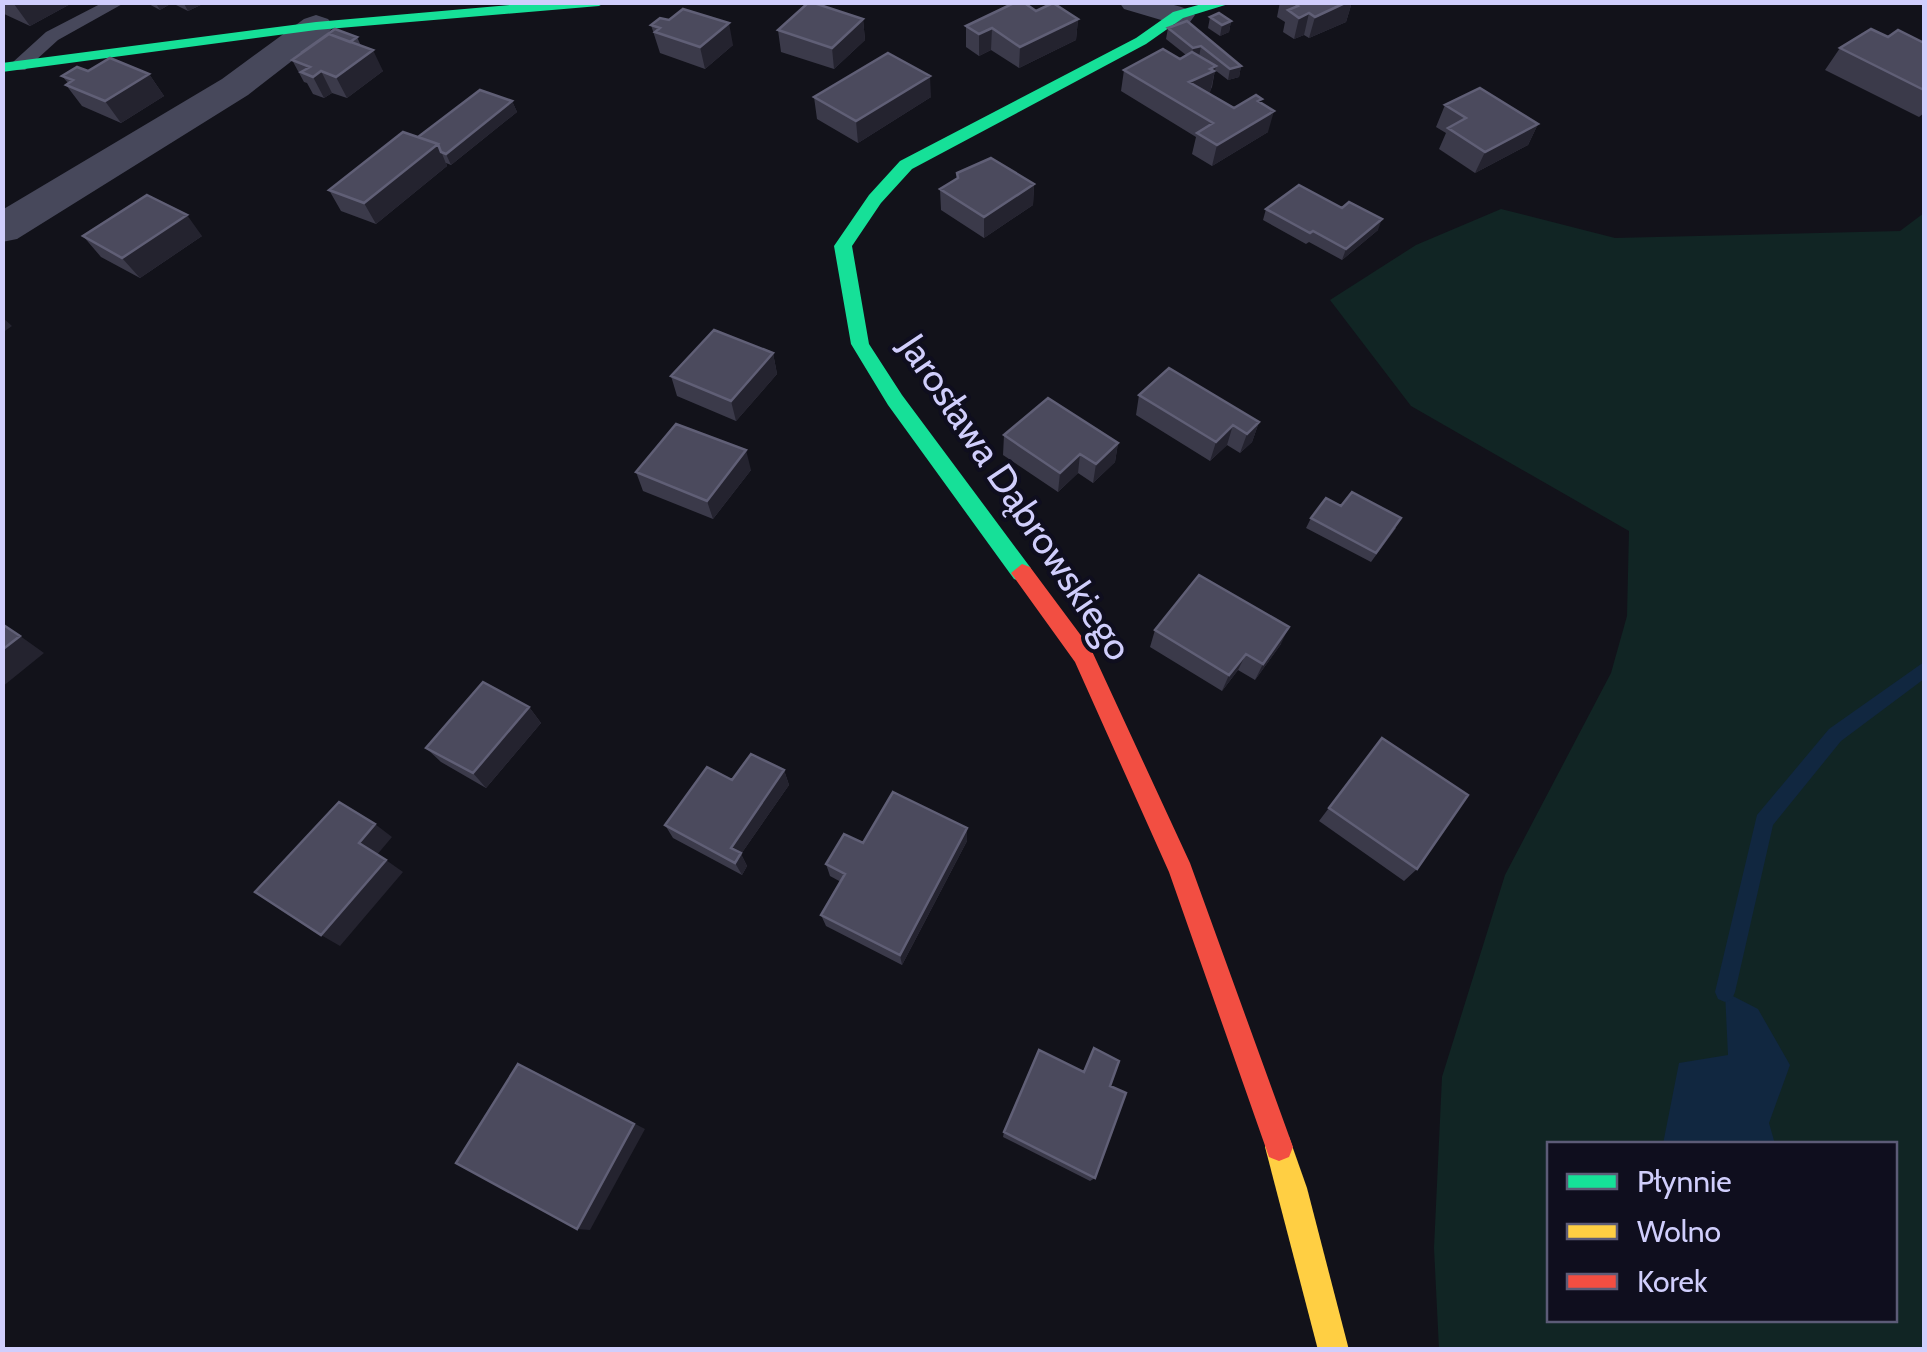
<svg xmlns="http://www.w3.org/2000/svg" width="1927" height="1352" font-family="Cabin,sans-serif">
<style>
.green{fill:#112524;fill-rule:evenodd}
.water{fill:#112740}
.lines{fill:none;stroke-linecap:round;stroke-linejoin:round}
.stream{fill:#112740;fill-rule:evenodd}
.lane{fill:#47485b;fill-rule:evenodd}
.street{fill:#47485b;fill-rule:evenodd}
.fast{fill:#16e098;fill-rule:evenodd}
.slow{fill:#ffcf43;fill-rule:evenodd}
.jam{fill:#f24e42;fill-rule:evenodd}
.wall{fill:#3b3a4a}
.shaded-wall{fill:#24232f}
.building{fill:#4b4a5d;stroke:#605f76;stroke-width:2.5}
.labels{text-anchor:middle;dominant-baseline:central;stroke-width:8;stroke-linejoin:round;paint-order:stroke}
.street-label{font-size:38px;fill:#d0cefc;stroke:#0f0e1e}
</style>
<rect width="100%" height="100%" fill="#12121a"/>
<path class="green" d="M 1501,209 L 1615,238 L 1900,231 L 1924,213 L 1924,1349 L 1439,1349 L 1434,1248 L 1442,1077 L 1505,875 L 1611,673 L 1627,616 L 1629,531 L 1411,406 L 1330,300 L 1416,245 ZM 1550,1144 L 1894,1144 L 1894,1320 L 1550,1320 Z"/>
<path class="water" d="M 1725,992 L 1758,1009 L 1790,1065 L 1769,1123 L 1775,1144 L 1663,1144 L 1679,1063 L 1728,1055 Z"/>
<g class="lines">
<path class="stream" d="M 1924,662 L 1924,679 L 1841,741 L 1773,825 L 1735,992 L 1732,999 L 1725,1002 L 1718,999 L 1715,992 L 1757,815 L 1829,729 Z"/>
<path class="lane" d="M 104,2 L 126,2 L 58,40 L 25,70 L 13,70 L 13,62 L 46,32 Z"/>
<path class="street" d="M 1119,2 C 1141,2 1181,0 1195,15 L 1190,22 L 1178,25 L 1124,9 Z
M 316,15 L 328,19 L 334,26 L 328,33 L 248,95 L 17,239 L 2,242 L 2,210 L 222,79 L 304,19 Z"/>
<path class="fast" d="M 543,2 L 606,2 L 599,6 L 316,30 L 2,72 L 2,63 L 316,22 Z
M 1209,2 L 1235,2 L 1183,18 L 1146,44 L 912,169 L 881,203 L 852,246 L 869,344 L 902,395 L 1030,567 L 1033,573 L 1022,582 L 1014,579 L 888,405 L 851,344 L 834,246 L 869,195 L 900,161 L 1136,38 L 1173,12 Z"/>
<path class="slow" d="M 1279,1133 L 1289,1137 L 1307,1188 L 1349,1350 L 1318,1350 L 1265,1147 L 1269,1137 Z"/>
<path class="jam" d="M 1022,564 L 1030,567 L 1091,649 L 1190,863 L 1293,1147 L 1289,1157 L 1279,1161 L 1269,1157 L 1169,872 L 1075,662 L 1011,573 Z"/>
</g>
<path class="wall" d="M 2,2 L 74,2 L 30,26 L 2,13 Z
M 145,2 L 207,2 L 188,11 L 172,3 L 160,10 Z
M 1280,2 L 1352,2 L 1346,22 L 1309,38 L 1304,35 L 1294,39 L 1283,32 L 1285,22 L 1277,17 Z
M 1036,11 L 1078,19 L 1076,40 L 1019,68 L 991,50 L 979,56 L 966,47 L 966,26 Z
M 1210,17 L 1231,21 L 1229,32 L 1220,36 L 1208,28 Z
M 863,19 L 865,40 L 834,69 L 781,52 L 778,30 Z
M 651,25 L 733,45 L 705,69 L 660,53 Z
M 1168,28 L 1241,66 L 1239,77 L 1228,80 L 1215,70 L 1212,87 L 1209,93 L 1234,108 L 1261,103 L 1268,132 L 1212,166 L 1192,154 L 1196,137 L 1121,91 L 1124,70 L 1180,59 L 1186,55 L 1166,39 Z
M 357,37 L 361,46 L 383,71 L 347,98 L 332,93 L 324,98 L 313,94 L 307,83 L 304,82 L 292,60 Z
M 1888,37 L 1924,43 L 1924,113 L 1919,117 L 1825,70 L 1840,48 Z
M 88,71 L 149,74 L 164,96 L 121,123 L 82,106 L 66,85 L 68,83 L 62,76 Z
M 814,97 L 931,97 L 858,143 L 817,119 Z
M 512,101 L 517,112 L 451,165 L 446,163 L 447,166 L 376,224 L 341,211 L 329,190 Z
M 1445,105 L 1538,124 L 1528,145 L 1475,173 L 1439,149 L 1446,133 L 1436,127 Z
M 1034,184 L 1033,205 L 984,238 L 941,210 L 940,189 Z
M 1266,209 L 1378,230 L 1342,260 L 1309,242 L 1306,244 L 1263,220 Z
M 83,236 L 202,236 L 140,278 L 101,257 Z
M 773,353 L 777,374 L 736,421 L 677,396 L 671,376 Z
M 1139,395 L 1259,422 L 1252,442 L 1240,453 L 1227,445 L 1210,461 L 1136,415 Z
M 1004,435 L 1118,443 L 1115,462 L 1093,483 L 1078,473 L 1058,492 L 1003,455 Z
M 751,470 L 713,519 L 643,491 L 636,472 Z
M 1341,506 L 1396,528 L 1371,562 L 1306,528 L 1311,518 Z
M 1155,630 L 1281,644 L 1255,680 L 1238,670 L 1222,691 L 1150,647 Z
M 529,707 L 541,723 L 486,788 L 441,762 L 426,748 Z
M 1382,738 L 1417,869 L 1404,881 L 1319,821 Z
M 784,770 L 789,785 L 741,854 L 747,866 L 742,875 L 673,838 L 665,825 L 732,780 Z
M 967,841 L 902,965 L 826,926 L 821,915 L 841,882 L 830,876 L 826,864 L 863,843 Z
M 1094,1048 L 1110,1086 L 1095,1178 L 1090,1181 L 1003,1137 L 1004,1132 L 1083,1072 Z"/>
<path class="shaded-wall" d="M 17,2 L 74,2 L 30,26 L 14,4 Z
M 155,2 L 172,2 L 172,3 L 160,10 Z
M 183,2 L 207,2 L 188,11 Z
M 1347,2 L 1352,2 L 1346,22 L 1309,38 L 1315,17 Z
M 1309,13 L 1304,35 L 1294,39 L 1299,18 Z
M 863,19 L 865,40 L 834,69 L 832,48 Z
M 1078,19 L 1076,40 L 1019,68 L 1020,47 Z
M 1231,21 L 1229,32 L 1220,36 L 1222,25 Z
M 729,23 L 733,45 L 705,69 L 700,47 Z
M 992,28 L 991,50 L 979,56 L 979,34 Z
M 1201,46 L 1199,57 L 1191,60 L 1193,48 Z
M 373,50 L 383,71 L 347,98 L 336,77 Z
M 1216,66 L 1210,93 L 1185,103 L 1189,82 Z
M 1241,66 L 1239,77 L 1228,80 L 1230,69 Z
M 321,71 L 332,93 L 324,98 L 313,77 Z
M 149,74 L 164,96 L 121,123 L 105,101 Z
M 930,76 L 931,97 L 858,143 L 856,121 Z
M 512,101 L 517,112 L 451,165 L 446,154 Z
M 1274,111 L 1268,132 L 1212,166 L 1217,145 Z
M 1538,124 L 1528,145 L 1475,173 L 1485,152 Z
M 438,144 L 447,166 L 376,224 L 364,203 Z
M 1034,184 L 1033,205 L 984,238 L 984,217 Z
M 187,215 L 202,236 L 140,278 L 122,258 Z
M 1382,219 L 1378,230 L 1342,260 L 1346,249 Z
M 2,317 L 12,326 L 2,333 Z
M 773,353 L 777,374 L 736,421 L 731,401 Z
M 1259,422 L 1252,442 L 1240,453 L 1247,434 Z
M 1233,425 L 1227,445 L 1210,461 L 1216,442 Z
M 1118,443 L 1115,462 L 1093,483 L 1096,464 Z
M 746,450 L 751,470 L 713,519 L 707,501 Z
M 1080,454 L 1078,473 L 1058,492 L 1060,473 Z
M 2,623 L 44,653 L 2,687 Z
M 1289,627 L 1281,644 L 1255,680 L 1263,664 Z
M 1246,654 L 1238,670 L 1222,691 L 1229,675 Z
M 529,707 L 541,723 L 486,788 L 473,773 Z
M 784,770 L 789,785 L 741,854 L 747,866 L 742,875 L 735,863 L 731,848 Z
M 375,824 L 392,837 L 376,856 L 359,843 Z
M 967,828 L 967,841 L 902,965 L 900,955 Z
M 386,860 L 403,872 L 340,946 L 321,935 Z
M 518,1064 L 645,1129 L 590,1230 L 577,1229 Z"/>
<path class="building" d="M 809,2 L 811,2 L 863,19 L 832,48 L 778,30 Z
M 1016,2 L 1023,2 L 1036,11 L 1053,3 L 1078,19 L 1020,47 L 992,28 L 979,34 L 966,26 Z
M 1293,2 L 1347,2 L 1315,17 L 1309,13 L 1299,18 L 1288,10 L 1298,6 Z
M 683,9 L 729,23 L 700,47 L 655,32 L 660,28 L 651,25 L 660,18 L 669,20 Z
M 1219,13 L 1231,21 L 1222,25 L 1210,17 Z
M 1187,21 L 1241,66 L 1230,69 L 1201,46 L 1193,48 L 1168,28 Z
M 335,29 L 357,37 L 350,42 L 329,34 L 301,53 Z
M 1871,29 L 1888,37 L 1898,30 L 1924,43 L 1924,90 L 1840,48 Z
M 329,34 L 373,50 L 336,77 L 321,71 L 313,77 L 301,72 L 310,67 L 292,60 Z
M 1163,49 L 1180,59 L 1192,52 L 1216,66 L 1210,69 L 1214,71 L 1189,82 L 1234,108 L 1256,95 L 1262,99 L 1258,101 L 1274,111 L 1217,145 L 1197,133 L 1213,123 L 1124,70 Z
M 888,53 L 930,76 L 856,121 L 814,97 Z
M 110,58 L 149,74 L 105,101 L 66,85 L 73,80 L 62,76 L 77,67 L 88,71 Z
M 1480,88 L 1538,124 L 1485,152 L 1448,128 L 1466,118 L 1445,105 Z
M 480,90 L 512,101 L 446,154 L 441,152 L 438,144 L 418,137 Z
M 403,132 L 438,144 L 364,203 L 329,190 Z
M 991,158 L 1034,184 L 984,217 L 940,189 L 958,178 L 957,173 Z
M 1299,185 L 1342,208 L 1349,202 L 1382,219 L 1346,249 L 1313,231 L 1310,233 L 1266,209 Z
M 147,195 L 187,215 L 122,258 L 83,236 Z
M 714,330 L 773,353 L 731,401 L 671,376 Z
M 1169,368 L 1259,422 L 1247,434 L 1233,425 L 1216,442 L 1139,395 Z
M 1048,398 L 1118,443 L 1096,464 L 1080,454 L 1060,473 L 1004,435 Z
M 676,424 L 746,450 L 707,501 L 636,472 Z
M 1352,492 L 1401,518 L 1376,553 L 1311,518 L 1326,498 L 1341,506 Z
M 1199,575 L 1289,627 L 1263,664 L 1246,654 L 1229,675 L 1155,630 Z
M 2,624 L 20,636 L 2,650 Z
M 483,682 L 529,707 L 473,773 L 426,748 Z
M 1382,738 L 1468,795 L 1417,869 L 1329,808 Z
M 751,754 L 784,770 L 731,848 L 741,853 L 735,863 L 665,825 L 707,767 L 732,780 Z
M 893,792 L 967,828 L 900,955 L 821,915 L 845,874 L 826,864 L 844,834 L 863,843 Z
M 339,802 L 375,824 L 359,843 L 386,860 L 321,935 L 255,892 Z
M 1094,1048 L 1119,1061 L 1110,1086 L 1126,1093 L 1095,1178 L 1004,1132 L 1039,1050 L 1084,1072 Z
M 518,1064 L 634,1124 L 577,1229 L 456,1163 Z"/>
<g class="labels">
<g class="street-label">
<text transform="translate(1016 497) rotate(56)">Jarosława Dąbrowskiego</text>
</g>
</g>
<rect width="1927" height="1352" fill="none" stroke="#d0cefc" stroke-width="10"/>
<rect x="1547" y="1142" width="350" height="180" fill="#0f0e1e" stroke="#5c5b77" stroke-width="2.5"/>
<rect x="1567" y="1174" width="50" height="15" fill="#16e098" stroke="#5c5b77" stroke-width="2.5"/>
<text x="1637" y="1192" font-size="30" fill="#d0cefc">Płynnie</text>
<rect x="1567" y="1224" width="50" height="15" fill="#ffcf43" stroke="#5c5b77" stroke-width="2.5"/>
<text x="1637" y="1242" font-size="30" fill="#d0cefc">Wolno</text>
<rect x="1567" y="1274" width="50" height="15" fill="#f24e42" stroke="#5c5b77" stroke-width="2.5"/>
<text x="1637" y="1292" font-size="30" fill="#d0cefc">Korek</text>
</svg>
